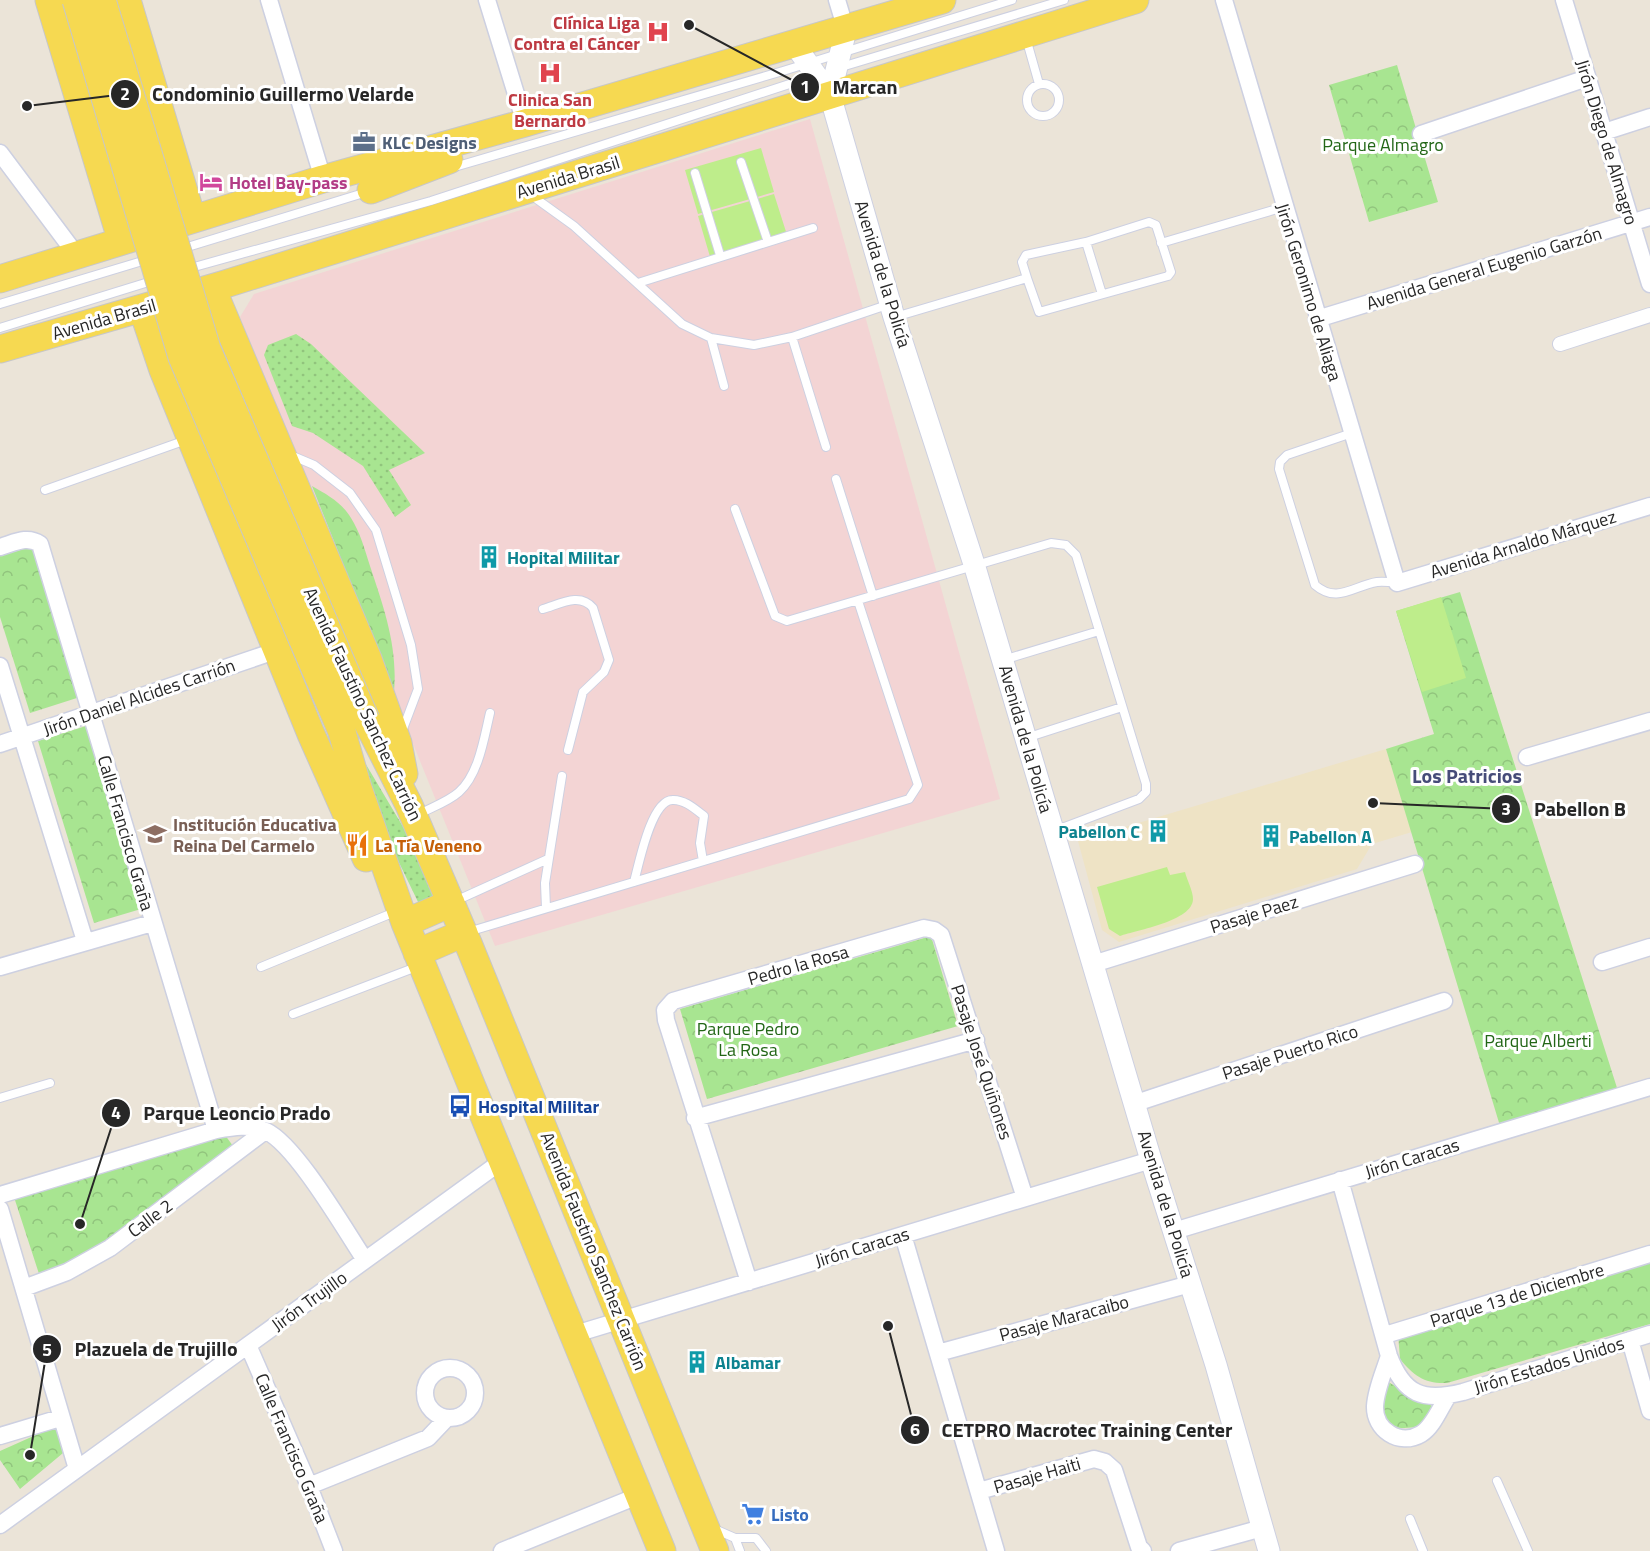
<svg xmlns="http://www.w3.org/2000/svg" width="1650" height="1551" font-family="'Titillium Web',sans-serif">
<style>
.education{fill:#eee3c5}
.medical{fill:#f3d4d4}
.grass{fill:url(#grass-dots)}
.park{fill:url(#park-crowns)}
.pitch{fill:#beed8b}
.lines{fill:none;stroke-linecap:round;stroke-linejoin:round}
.service-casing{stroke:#cdd0e1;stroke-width:10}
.pedestrian-casing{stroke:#cdd0e1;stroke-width:16}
.minor-casing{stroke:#cdd0e1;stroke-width:19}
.tertiary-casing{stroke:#cdd0e1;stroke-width:23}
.primary-casing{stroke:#c7c7c7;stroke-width:29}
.service{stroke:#fff;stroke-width:8}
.pedestrian{stroke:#fff;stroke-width:14}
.minor{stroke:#fff;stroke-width:16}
.tertiary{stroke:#fff;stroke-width:21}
.primary{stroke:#f6d951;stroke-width:27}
.primary-bridge-casing{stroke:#c7c7c7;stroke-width:29;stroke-linecap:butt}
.primary-bridge{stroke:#f6d951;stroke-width:27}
.labels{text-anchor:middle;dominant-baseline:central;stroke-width:6;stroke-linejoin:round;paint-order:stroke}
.health-label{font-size:18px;font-weight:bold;fill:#be3a42;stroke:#fff;text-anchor:end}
.service-label{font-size:18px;font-weight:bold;fill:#4e5e75;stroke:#fff;text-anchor:start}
.street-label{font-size:18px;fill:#272727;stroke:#fff}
.park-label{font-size:18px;fill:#226616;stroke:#fff}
.hotel-label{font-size:18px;font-weight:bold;fill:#b23c85;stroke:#fff;text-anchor:start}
.culture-label{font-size:18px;font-weight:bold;fill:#0d838f;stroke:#fff;text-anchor:start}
.education-label{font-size:18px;font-weight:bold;fill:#785e54;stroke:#fff;text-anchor:start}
.food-label{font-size:18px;font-weight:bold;fill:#c56008;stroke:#fff;text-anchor:start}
.transit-label{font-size:18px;font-weight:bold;fill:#164399;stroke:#fff;text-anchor:start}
.shop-label{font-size:18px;font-weight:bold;fill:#366cbe;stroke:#fff;text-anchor:start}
.neighbourhood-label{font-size:20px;font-weight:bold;fill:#464c79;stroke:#fff}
.leader{fill:none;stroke:#272727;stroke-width:2}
.callout-dot{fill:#272727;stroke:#fff;stroke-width:2}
.mark-label{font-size:18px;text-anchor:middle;font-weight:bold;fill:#fff}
.callout-label{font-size:20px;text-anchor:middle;font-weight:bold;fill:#272727;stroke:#fff;stroke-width:6;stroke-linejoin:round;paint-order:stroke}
</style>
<defs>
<pattern id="grass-dots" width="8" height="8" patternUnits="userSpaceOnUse" patternTransform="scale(1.5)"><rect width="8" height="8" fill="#a8e591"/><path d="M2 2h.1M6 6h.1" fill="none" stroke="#91c47d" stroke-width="1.8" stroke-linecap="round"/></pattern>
<pattern id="park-crowns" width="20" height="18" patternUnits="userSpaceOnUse" patternTransform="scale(1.5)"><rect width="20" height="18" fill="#a8e591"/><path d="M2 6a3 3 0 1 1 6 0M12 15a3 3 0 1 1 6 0" fill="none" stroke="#91c47d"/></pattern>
</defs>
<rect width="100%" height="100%" fill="#ebe4d8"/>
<path class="education" d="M 1386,749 L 1412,832 L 1372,844 L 1357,869 L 1119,942 L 1102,930 L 1078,841 Z"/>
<path class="medical" d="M 810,119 L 1000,799 L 495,946 L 240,317 L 254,294 Z"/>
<path class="grass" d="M 296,334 L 311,344 L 425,453 L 389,470 L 411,505 L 395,517 L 363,466 L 313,433 L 292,426 L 264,355 L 268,345 Z
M 358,751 L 421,857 L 434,894 L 433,899 L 419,904 L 378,819 Z"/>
<path class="park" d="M 1397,65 L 1438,202 L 1369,222 L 1329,85 Z
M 312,486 C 328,495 342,503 351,518 C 360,532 365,550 370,566 C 384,608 398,647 394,692 Z
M 34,546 L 80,697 L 30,713 L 0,617 L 0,556 Z
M 1460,592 L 1618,1091 L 1500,1126 L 1386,749 L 1434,734 L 1396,611 Z
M 86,726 L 141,909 L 94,923 L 38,741 Z
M 931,936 L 958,1026 L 707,1099 L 680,1009 Z
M 225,1135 L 233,1146 L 94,1255 L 41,1280 L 13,1194 Z
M 1650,1256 L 1650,1324 L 1447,1383 C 1425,1384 1414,1376 1400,1359 L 1398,1333 Z
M 1388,1382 L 1434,1407 L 1420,1426 C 1379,1435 1380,1412 1388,1382 Z
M 56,1426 L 69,1448 L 20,1489 L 0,1460 L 0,1451 Z"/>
<path class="pitch" d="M 761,148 L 774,192 L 698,214 L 685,170 Z
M 774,194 L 788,238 L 711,260 L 698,216 Z
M 1441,597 L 1466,678 L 1422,692 L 1396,611 Z
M 1167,867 L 1170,875 L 1185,872 C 1187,880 1193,891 1193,899 C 1193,921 1137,930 1120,936 L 1109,929 L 1097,887 Z"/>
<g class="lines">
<g class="service-casing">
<path id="service" d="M 1026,38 L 1039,84
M 838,68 L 1064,0
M1027 100a16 16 0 1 1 32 0a16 16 0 1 1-32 0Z
M 741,162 L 768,242
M 451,168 L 783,71 L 1012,0
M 695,173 L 720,255
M 531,195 L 574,226 L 682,324 L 711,338 L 724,386
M 1086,242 L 1102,294
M 1161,243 L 1284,207
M 181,249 L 367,192
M 187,269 L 431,201 L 814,76
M 638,283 L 813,228
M 0,304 L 149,259
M 895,317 L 1027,278 L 1022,262 L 1026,255 L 1086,242 L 1149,222 L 1156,225 L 1171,272 L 1168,276 L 1039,312 L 1027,278
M 0,328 L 155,280
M 792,337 L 826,447
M 711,338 L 754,345 L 792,337 L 890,304
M 1352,433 L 1287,455 L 1280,462 L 1279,469 L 1315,585 C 1337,604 1353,586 1377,582 C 1383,581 1390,582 1397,583
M 288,454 L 314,465 L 350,493 L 376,530 L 411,645 L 418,689 L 401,734
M 836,479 L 873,596
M 45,490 L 189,439
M 735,509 L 775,616 L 787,621 L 1051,543 L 1066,545 L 1076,555 L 1146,784 L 1146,792 L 1139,799 L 1054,831
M 543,609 C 560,604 580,592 593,608 L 609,660 L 604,672 L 583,692 L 568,750
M 1003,660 L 1099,631
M 1026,738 L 1122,707
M 417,815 C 430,808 448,802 459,792 C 479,774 484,738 490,713
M 634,882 C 639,864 651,801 672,800 C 684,799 695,809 704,816 L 700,843 L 703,861
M 453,902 L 548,859
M 546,908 L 545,883 L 562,776
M 468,932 L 909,799 L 918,785 L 858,601
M 261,967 L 390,914
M 293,1014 L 419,966
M 0,1098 L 50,1083
M 1497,1481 L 1528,1551
M 1410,1519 L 1423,1551
M 712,1528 L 735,1538 L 740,1551
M 735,1538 L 756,1538 L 766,1551"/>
</g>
<g class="pedestrian-casing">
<path id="pedestrian" d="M 1560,344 L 1650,315"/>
</g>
<g class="minor-casing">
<path id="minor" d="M 269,0 L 323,179
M 487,0 L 525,123
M 837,0 L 846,30
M 1224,0 L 1397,583 L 1650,506
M 1564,0 L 1650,284
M 1604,132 L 1650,117
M 1421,134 L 1587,78
M 0,153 L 75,253
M 1317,319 L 1650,217
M 0,547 C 14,543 27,535 40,544 L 216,1130
M 0,666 L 85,941
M 0,744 L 278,650
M 1527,757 L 1650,721
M 1602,962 L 1650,947
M 1093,964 L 1415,864
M 0,967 L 152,923
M 1136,1103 L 1444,1001
M 695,1118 L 976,1040
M 1340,1180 L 1389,1356 C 1404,1395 1423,1402 1463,1392 L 1650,1334
M 0,1195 L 216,1130 C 233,1127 250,1124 266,1131 C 296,1145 345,1230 365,1260
M 0,1209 L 77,1469
M 1174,1231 L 1650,1087
M 903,1235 L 996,1551
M 749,1282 L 666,1020 L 665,1010 L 673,1001 L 924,928 L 934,930 L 941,935 L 1025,1198
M 24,1288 L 67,1272 L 110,1248 L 265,1131
M 572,1335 L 1151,1160
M 1385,1335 L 1650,1254
M 1630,1340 L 1650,1411
M 248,1345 L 305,1476 L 334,1551
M 938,1353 L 1190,1284
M 1389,1356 C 1384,1372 1376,1389 1375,1406 C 1374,1429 1399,1447 1421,1434 C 1433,1427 1440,1408 1448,1396
M425 1393a25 25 0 1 1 50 0a25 25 0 1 1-50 0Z
M 0,1436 L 60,1418
M 309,1486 L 428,1438 L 447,1418
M 979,1491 L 1094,1459 L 1105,1462 L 1114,1470 L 1139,1547 L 1143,1551
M 0,1525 L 502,1161
M 502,1551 L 640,1495
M 1179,1551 L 1262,1528"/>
</g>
<g class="tertiary-casing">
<path id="tertiary" d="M 846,30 L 830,95 L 894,317 L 974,564 L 1151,1160 L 1216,1365 L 1269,1551
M 795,45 L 830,95"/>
</g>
<g class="primary-casing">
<path id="primary" d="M 49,0 L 121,239
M 127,0 L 192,218
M 371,190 L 449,160
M 0,279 L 323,179 L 525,123 L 942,0
M 212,288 L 368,659 L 398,743 L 404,774
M 142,308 L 163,370 L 311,734 L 366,858
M 0,349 L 222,285 L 1135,0
M 366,720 L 409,805 L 468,943 L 715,1551
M 342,732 L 358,788 L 405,923 L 662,1551
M 405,923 L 451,903
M 417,953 L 464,933"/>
</g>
<use href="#service" class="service"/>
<use href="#pedestrian" class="pedestrian"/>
<use href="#minor" class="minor"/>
<use href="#tertiary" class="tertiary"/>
<use href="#primary" class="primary"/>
<g class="primary-bridge-casing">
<path id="primary-bridge" d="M 76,0 L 182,357 L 342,732
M 102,0 L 207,349 L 366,720"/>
</g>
<use href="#primary-bridge" class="primary-bridge"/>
</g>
<defs>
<g id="hospital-bare" transform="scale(1.8)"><path d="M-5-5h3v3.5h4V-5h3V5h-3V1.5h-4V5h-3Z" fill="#e0444e" stroke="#fff" stroke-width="2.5" paint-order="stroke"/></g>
<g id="office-bare" transform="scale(1.8)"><path d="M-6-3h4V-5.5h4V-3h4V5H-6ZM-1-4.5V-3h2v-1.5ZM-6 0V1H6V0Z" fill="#5c6f8a" stroke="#fff" stroke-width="2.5" paint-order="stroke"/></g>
<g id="hotel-bare" transform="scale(1.8)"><path d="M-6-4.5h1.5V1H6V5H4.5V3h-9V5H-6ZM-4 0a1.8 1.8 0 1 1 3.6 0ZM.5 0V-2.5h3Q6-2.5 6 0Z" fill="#d1479c" stroke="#fff" stroke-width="2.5" paint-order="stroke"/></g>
<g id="building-bare" transform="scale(1.8)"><path d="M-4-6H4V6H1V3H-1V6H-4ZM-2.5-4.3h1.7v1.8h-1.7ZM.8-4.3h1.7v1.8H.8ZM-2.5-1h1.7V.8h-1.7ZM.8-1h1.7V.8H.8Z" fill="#0f9aa8" stroke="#fff" stroke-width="2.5" paint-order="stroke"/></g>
<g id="school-bare" transform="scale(1.8)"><path d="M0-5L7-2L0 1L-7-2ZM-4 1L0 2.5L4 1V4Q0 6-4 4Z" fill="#8d6e63" stroke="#fff" stroke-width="2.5" paint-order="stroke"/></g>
<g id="restaurant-bare" transform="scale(1.8)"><path d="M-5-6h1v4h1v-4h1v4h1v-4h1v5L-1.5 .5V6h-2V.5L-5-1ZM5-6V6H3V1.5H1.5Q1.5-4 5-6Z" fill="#e8710a" stroke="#fff" stroke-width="2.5" paint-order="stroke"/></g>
<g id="bus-bare" transform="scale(1.8)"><path d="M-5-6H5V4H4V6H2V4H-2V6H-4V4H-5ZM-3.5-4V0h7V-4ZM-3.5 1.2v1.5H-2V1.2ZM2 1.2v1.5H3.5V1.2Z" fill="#1a4fb4" stroke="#fff" stroke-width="2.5" paint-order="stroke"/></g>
<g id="supermarket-bare" transform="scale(1.8)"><path d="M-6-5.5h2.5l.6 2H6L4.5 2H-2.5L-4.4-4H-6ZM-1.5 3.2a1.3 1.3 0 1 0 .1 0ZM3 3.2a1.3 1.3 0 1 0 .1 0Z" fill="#3f7fe0" stroke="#fff" stroke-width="2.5" paint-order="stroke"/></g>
</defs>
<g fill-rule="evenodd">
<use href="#hospital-bare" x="658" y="32"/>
<use href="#hospital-bare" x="550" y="73"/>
<use href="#office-bare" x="364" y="142"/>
<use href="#hotel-bare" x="211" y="182"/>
<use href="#building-bare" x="489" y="557"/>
<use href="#building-bare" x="1158" y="831"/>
<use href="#school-bare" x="155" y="834"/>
<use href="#building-bare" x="1271" y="836"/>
<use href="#restaurant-bare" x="357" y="845"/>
<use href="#bus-bare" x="460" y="1106"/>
<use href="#building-bare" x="697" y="1362"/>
<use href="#supermarket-bare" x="753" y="1514"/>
</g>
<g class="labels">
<g class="health-label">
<text x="640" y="22">Clínica Liga<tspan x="640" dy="21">Contra el Cáncer</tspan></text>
<text x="550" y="99" text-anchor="middle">Clinica San<tspan x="550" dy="21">Bernardo</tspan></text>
</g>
<g class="service-label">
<text x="382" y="142">KLC Designs</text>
</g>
<g class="street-label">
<text transform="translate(1607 142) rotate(73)">Jirón Diego de Almagro</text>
<text transform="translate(568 177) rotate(-17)">Avenida Brasil</text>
<text transform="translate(1484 268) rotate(-17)">Avenida General Eugenio Garzón</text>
<text transform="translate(883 274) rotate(73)">Avenida de la Policía</text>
<text transform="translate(1309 292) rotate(73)">Jirón Geronimo de Aliaga</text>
<text transform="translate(104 319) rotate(-16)">Avenida Brasil</text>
<text transform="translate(1523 544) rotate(-17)">Avenida Arnaldo Márquez</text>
<text transform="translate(139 697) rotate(-19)">Jirón Daniel Alcides Carrión</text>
<text transform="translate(363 704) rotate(65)">Avenida Faustino Sanchez Carrión</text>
<text transform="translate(1026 739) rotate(74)">Avenida de la Policía</text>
<text transform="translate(126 833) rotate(74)">Calle Francisco Graña</text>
<text transform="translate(1254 914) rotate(-17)">Pasaje Paez</text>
<text transform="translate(798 965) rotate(-16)">Pedro la Rosa</text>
<text transform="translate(1290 1052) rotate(-18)">Pasaje Puerto Rico</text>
<text transform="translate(982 1062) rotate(72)">Pasaje José Quiñones</text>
<text transform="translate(1412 1158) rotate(-17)">Jirón Caracas</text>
<text transform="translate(1166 1204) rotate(73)">Avenida de la Policía</text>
<text transform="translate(150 1218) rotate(-37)">Calle 2</text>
<text transform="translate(862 1247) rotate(-17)">Jirón Caracas</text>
<text transform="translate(594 1251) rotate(68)">Avenida Faustino Sanchez Carrión</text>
<text transform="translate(1517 1295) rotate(-17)">Parque 13 de Diciembre</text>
<text transform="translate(309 1301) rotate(-36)">Jirón Trujillo</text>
<text transform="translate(1064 1318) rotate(-15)">Pasaje Maracaibo</text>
<text transform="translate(1549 1365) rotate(-17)">Jirón Estados Unidos</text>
<text transform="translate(292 1448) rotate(67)">Calle Francisco Graña</text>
<text transform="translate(1037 1475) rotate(-16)">Pasaje Haiti</text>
</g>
<g class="park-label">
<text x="1383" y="144">Parque Almagro</text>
<text x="748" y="1028">Parque Pedro<tspan x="748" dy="21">La Rosa</tspan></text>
<text x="1538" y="1040">Parque Alberti</text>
</g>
<g class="hotel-label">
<text x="229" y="182">Hotel Bay-pass</text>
</g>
<g class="culture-label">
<text x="507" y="557">Hopital Militar</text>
<text x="1140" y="831" text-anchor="end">Pabellon C</text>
<text x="1289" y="836">Pabellon A</text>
<text x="715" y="1362">Albamar</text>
</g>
<g class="education-label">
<text x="173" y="824">Institución Educativa<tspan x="173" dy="21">Reina Del Carmelo</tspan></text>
</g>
<g class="food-label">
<text x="375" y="845">La Tía Veneno</text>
</g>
<g class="transit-label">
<text x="478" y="1106">Hospital Militar</text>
</g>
<g class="shop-label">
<text x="771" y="1514">Listo</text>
</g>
<g class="neighbourhood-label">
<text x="1467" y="775">Los Patricios</text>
</g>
</g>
<path class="leader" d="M689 25L805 87M27 106L125 94M1373 803L1506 809M80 1224L116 1113M30 1455L47 1349M888 1326L915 1430"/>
<g class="callout-dot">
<circle cx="689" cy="25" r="6"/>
<circle cx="27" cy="106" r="6"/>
<circle cx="1373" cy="803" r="6"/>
<circle cx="80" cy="1224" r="6"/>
<circle cx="30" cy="1455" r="6"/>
<circle cx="888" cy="1326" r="6"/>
<circle cx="805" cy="87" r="15"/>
<circle cx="125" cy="94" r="15"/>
<circle cx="1506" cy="809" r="15"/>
<circle cx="116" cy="1113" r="15"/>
<circle cx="47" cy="1349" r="15"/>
<circle cx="915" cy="1430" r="15"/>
</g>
<g class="mark-label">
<text x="805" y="93">1</text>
<text x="125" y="100">2</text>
<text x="1506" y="815">3</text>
<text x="116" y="1119">4</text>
<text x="47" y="1356">5</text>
<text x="915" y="1436">6</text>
</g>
<g class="callout-label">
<text x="865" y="94">Marcan</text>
<text x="283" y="101">Condominio Guillermo Velarde</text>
<text x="1580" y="816">Pabellon B</text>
<text x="237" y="1120">Parque Leoncio Prado</text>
<text x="156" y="1356">Plazuela de Trujillo</text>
<text x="1087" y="1437">CETPRO Macrotec Training Center</text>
</g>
</svg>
